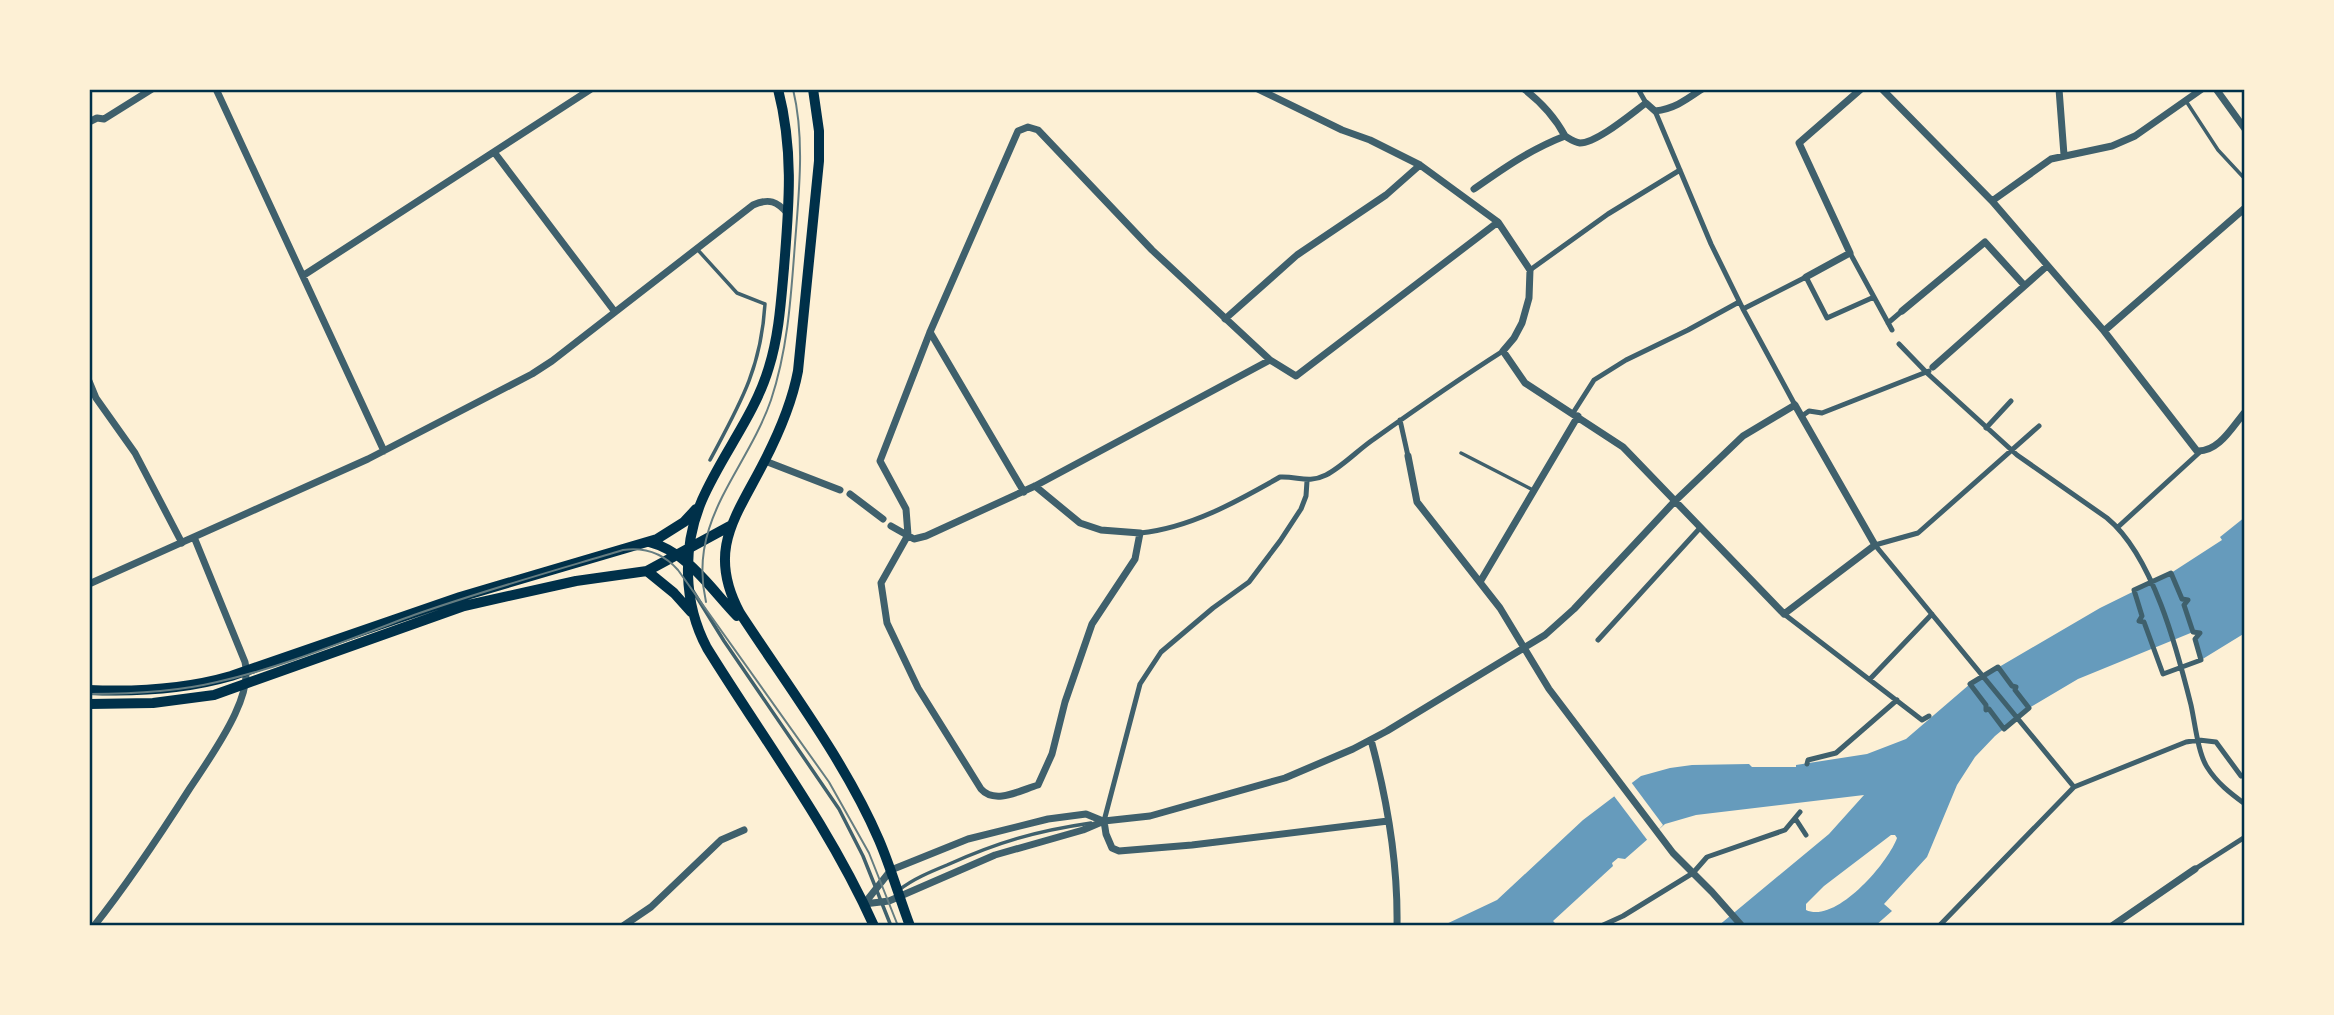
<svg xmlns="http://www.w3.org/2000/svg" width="2334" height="1015" font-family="'Archivo Narrow',sans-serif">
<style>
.water{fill:#669bbc;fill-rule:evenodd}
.pier{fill:#fdf0d5}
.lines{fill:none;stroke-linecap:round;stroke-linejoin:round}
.service{stroke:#3f606c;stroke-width:3.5}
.pedestrian{stroke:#3f606c;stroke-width:5}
.minor{stroke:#3f606c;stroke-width:7}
.secondary{stroke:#003049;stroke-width:10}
.tram{stroke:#657d81;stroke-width:2}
.neatline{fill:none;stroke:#003049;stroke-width:2.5}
</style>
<rect width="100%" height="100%" fill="#fdf0d5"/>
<path class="water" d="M 2245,517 L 2245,633 L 2201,660 L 2195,639 L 2199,637 L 2193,632 L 2078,679 L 2029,708 L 1995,736 L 1975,757 L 1957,785 L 1927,857 L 1884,904 L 1892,911 L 1875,926 L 1718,926 L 1829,834 L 1864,795 L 1696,815 L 1665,824 L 1625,859 L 1618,858 L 1612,863 L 1613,866 L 1553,921 L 1556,924 L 1554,926 L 1442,926 L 1497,900 L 1583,820 L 1641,776 L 1670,768 L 1692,765 L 1749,764 L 1752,767 L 1796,767 L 1796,765 L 1867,754 L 1906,739 L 1970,684 L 2100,608 L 2171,573 L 2222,540 L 2220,537 ZM 1891,835 L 1895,835 L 1897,838 C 1888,863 1836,924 1806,910 L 1806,904 L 1824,886 Z"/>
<path class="pier" d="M 1631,782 L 1663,825 L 1648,841 L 1614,796 Z"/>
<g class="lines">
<path class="service" d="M 2186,101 L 2218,150 L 2245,179
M 697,249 L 737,293 L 765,304 C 761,369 740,404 710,460
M 1461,453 L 1533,490
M 693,591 L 724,641 L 839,809 L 863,856 L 891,926
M 899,890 C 913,879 930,872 947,865 C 998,842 1036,831 1091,823"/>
<path class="pedestrian" d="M 1638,89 L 1646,103
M 1655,111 L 1711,244 L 1743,309 L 1795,405
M 1850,253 L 1892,330
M 1530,270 L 1608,214 L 1680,170
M 1743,309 L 1806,277 L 1827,318 L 1874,297
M 1888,323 L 1902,311
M 1899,344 L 1927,373 L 2017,455 L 2107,518 C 2153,556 2177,649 2191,705 C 2195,723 2198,753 2207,767 C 2217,783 2230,793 2245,804
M 1573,413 L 1594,380 L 1626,360 L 1688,330 L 1739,302
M 1802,416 L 1809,411 L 1822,413 L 1929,371
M 1400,420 L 1408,456
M 2039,426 L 1918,533 L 1875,545 L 2074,787
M 1986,428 L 2011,401
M 2118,527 L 2201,451
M 1140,533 C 1190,528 1236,502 1280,477 C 1298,476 1308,484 1326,475 C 1342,467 1359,449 1374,439 C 1416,409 1459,379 1503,351
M 2171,573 L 2182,599 L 2188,600 L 2184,605 L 2193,632 L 2200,633 L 2195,639 L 2201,660 L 2163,674 L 2144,622 L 2139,621 L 2142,616 L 2134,590 Z
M 1784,614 L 1922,720 L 1929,716
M 1598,640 L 1700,528
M 1998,667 L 2012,686 L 2016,687 L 2015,690 L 2029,708 L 2004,729 L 1989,709 L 1986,710 L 1986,705 L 1970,684 Z
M 1870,679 L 1932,614
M 1807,764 L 1808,760 L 1836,753 L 1897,700
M 1795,818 L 1806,835
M 1104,821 L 1140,684 L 1161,652 L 1213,608 L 1249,582 L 1280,541 L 1301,509 L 1306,496 L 1307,481
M 2195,869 L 2245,837
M 1601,926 L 1623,916 L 1693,873 L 1707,857 L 1785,830 L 1800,812
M 1939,926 L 2074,787 L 2186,742 L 2199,740 L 2216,742 L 2241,776"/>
<path class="minor" d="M 216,89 L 384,451
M 1524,89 C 1541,102 1555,117 1565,136
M 1882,89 L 1992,201 L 2104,331 L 2197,451 C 2219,452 2232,427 2245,412
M 2059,89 L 2064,155
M 2216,89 L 2245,129
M 89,122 L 97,118 L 104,119 L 152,89
M 494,152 L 615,312
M 1474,189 C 1504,168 1531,149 1565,136 C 1570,139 1574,142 1580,143 C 1597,143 1632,113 1646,103 L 1655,111 C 1674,109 1686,100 1702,89
M 1992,201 L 2051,159 L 2112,146 L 2135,136 L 2202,89
M 304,275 L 591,89
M 1806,277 L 1850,253 L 1799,143 L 1861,89
M 1902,311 L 1985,242 L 2024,285
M 1225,319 L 1297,255 L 1386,195 L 1420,165
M 2104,331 L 2245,208
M 930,332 L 1024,492
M 1933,367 L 2047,266
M 89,381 L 96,398 L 135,453 L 182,543
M 1408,456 L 1417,502 L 1500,608 L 1549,689 L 1673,853 L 1712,892 L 1742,926
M 765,461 L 840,490
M 1035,486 L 1080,523 L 1101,530 L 1140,533 L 1135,559 L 1092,624 L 1065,702 L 1052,754 L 1038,785 C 1021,790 995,805 981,789 L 918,688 L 887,623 L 881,583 L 908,535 L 906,509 L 880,461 L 930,332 L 1018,131 L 1028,127 L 1038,130 L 1152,250 L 1270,360 L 1296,376 L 1498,222
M 850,494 L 883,519
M 891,526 L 914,539 L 926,536 L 1035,486 L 1270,360
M 1480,582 L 1578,416
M 89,584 L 368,459 L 532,374 L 552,361 L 753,205 C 769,198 777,201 788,214
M 1371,740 C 1387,799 1398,864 1397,926
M 1104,821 L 1106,834 L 1112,848 L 1119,851 L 1192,845 L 1388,821
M 864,904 L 889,901 L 995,855 L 1083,830 L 1104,821 L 1150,816 L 1285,778 L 1353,749 L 1387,731 L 1545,635 L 1574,609 L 1674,502 L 1743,436 L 1795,405 L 1875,545 L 1784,614 L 1623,447 L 1525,383 L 1503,351 L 1514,338 L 1522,323 L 1529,298 L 1530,270 L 1498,222 L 1420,165 L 1370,140 L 1342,130 L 1258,89
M 864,904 L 891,870 L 968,839 L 1048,819 L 1086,814 L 1103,821
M 94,926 C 129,882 160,835 190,788 C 206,764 223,740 235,714 C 243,697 249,679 245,662 L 194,537
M 623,926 L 651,907 L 721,840 L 744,830
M 2112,926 L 2195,869"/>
<path class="secondary" d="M 778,89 C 794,151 789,205 784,268 C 781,301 779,335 769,367 C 755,415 722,454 702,500 C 682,547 683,603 707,648 C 764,740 829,826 874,926
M 813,89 L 819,131 L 819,161 L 798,371 C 792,403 779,433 764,462 C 736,517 706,550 740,613 C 787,685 845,761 879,840 C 891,868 899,897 910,926
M 649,542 C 688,552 710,588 737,616
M 647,571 L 674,593 L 691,612
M 89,690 C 136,692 186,689 231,676 L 460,597 L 657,539 L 684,522 L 696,509
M 89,704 L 153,703 L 214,695 L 464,606 L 576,581 L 647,571 L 730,526"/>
<path class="tram" d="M 706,602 C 687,520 746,472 771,400 C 788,349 791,296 795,243 C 799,192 805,139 793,89
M 89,694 C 131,694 176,692 217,682 C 284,667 349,639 414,615 C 482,591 553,571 623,550 C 645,547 663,553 678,570 L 829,782 L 869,853 L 898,926"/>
</g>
<rect width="2334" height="1015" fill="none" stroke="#fdf0d5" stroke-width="182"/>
<rect x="91" y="91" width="2152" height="833" class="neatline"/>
</svg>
